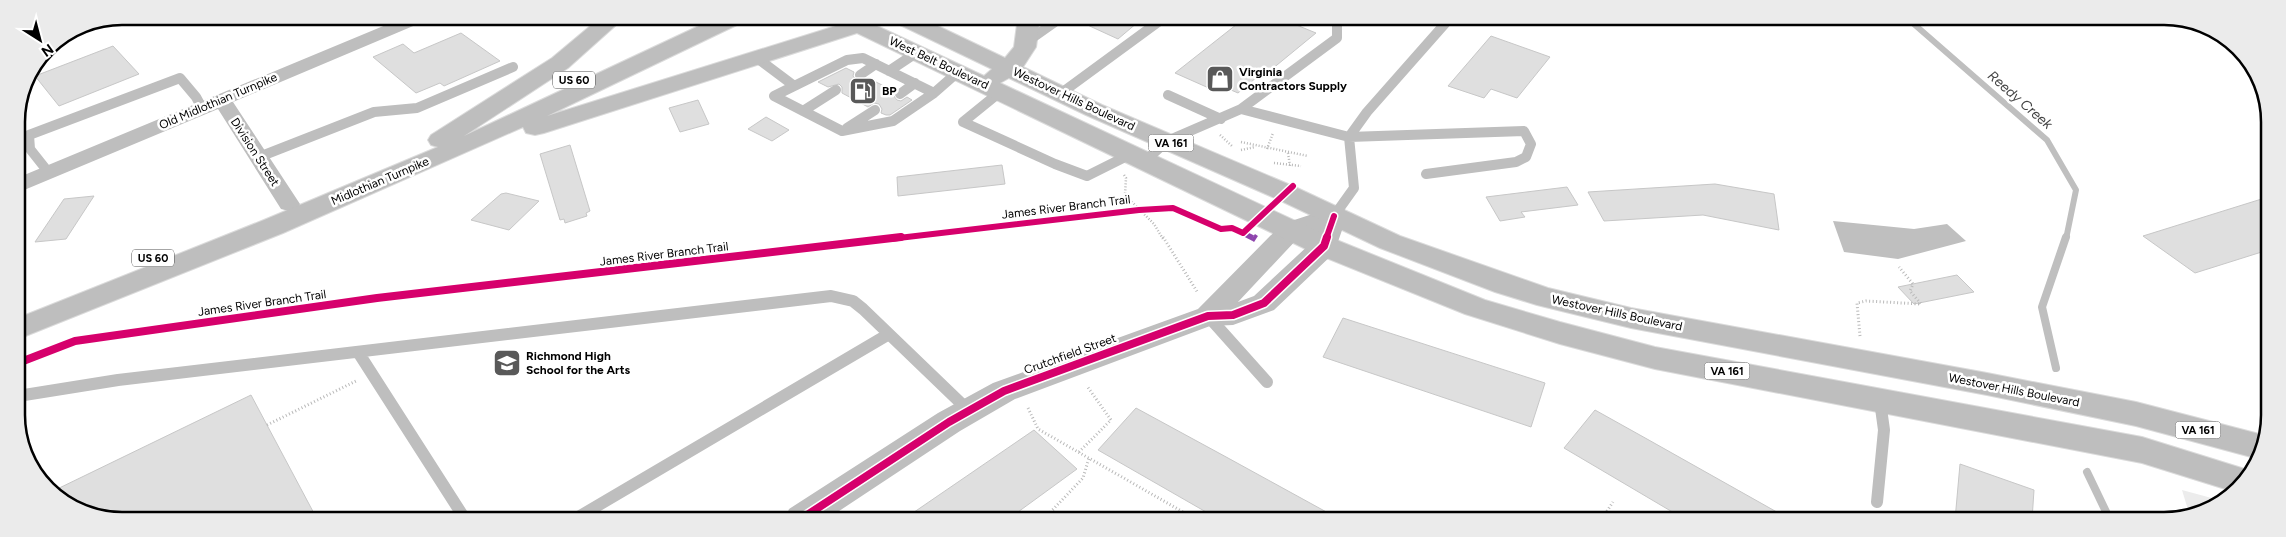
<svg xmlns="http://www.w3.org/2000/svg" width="2286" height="537" font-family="Figtree,sans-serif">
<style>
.green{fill:#ececec}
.water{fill:#bfbfbf}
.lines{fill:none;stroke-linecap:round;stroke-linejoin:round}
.stream-far1{stroke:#bfbfbf;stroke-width:6}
.stream{stroke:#bfbfbf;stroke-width:8}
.building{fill:#dfdfdf;stroke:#c7c7c7}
.primary-casing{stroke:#dbdbdb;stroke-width:2}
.path-far1{stroke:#b9b9b9;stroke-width:2.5;stroke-dasharray:1 2;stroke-linecap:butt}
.path{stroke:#b9b9b9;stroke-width:3;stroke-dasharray:1 2.5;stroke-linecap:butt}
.service-far1{stroke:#bebebe;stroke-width:10}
.service{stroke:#bebebe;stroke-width:12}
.minor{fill:#bebebe;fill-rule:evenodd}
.tertiary{fill:#bebebe;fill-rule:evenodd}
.primary{fill:#bebebe;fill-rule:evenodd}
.quiet-far1{stroke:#8e44ad;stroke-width:5.5;stroke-dasharray:11 5.5;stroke-linecap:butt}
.quiet{stroke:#8e44ad;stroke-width:7;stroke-dasharray:14 7;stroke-linecap:butt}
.cycleway-far1-casing{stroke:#fff;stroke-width:9}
.cycleway-casing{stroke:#fff;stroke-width:11}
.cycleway-far1{stroke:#d6006c;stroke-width:6}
.cycleway{stroke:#d6006c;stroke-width:8}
.labels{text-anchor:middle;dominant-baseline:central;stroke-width:5;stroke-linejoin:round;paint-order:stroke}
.shield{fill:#fff;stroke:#4c4c4c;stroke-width:1}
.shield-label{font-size:11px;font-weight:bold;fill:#000}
.street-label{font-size:12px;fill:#000;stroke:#fff}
.poi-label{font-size:12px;font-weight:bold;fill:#000;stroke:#fff;text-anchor:start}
.water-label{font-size:14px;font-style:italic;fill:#444;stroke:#fff}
.rim{fill:none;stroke:#000;stroke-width:2.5}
</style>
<rect width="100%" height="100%" fill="#fff"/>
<path class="green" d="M 2182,490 L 2219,500 L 2189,513 Z"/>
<path class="water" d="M 1833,221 L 1914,229 L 1947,224 L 1966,241 L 1898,259 L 1844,252 Z"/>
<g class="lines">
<path class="stream-far1" d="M 1907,18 L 2047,140 L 2076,190 L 2066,239"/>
<path class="stream" d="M 2056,368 L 2042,307 L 2066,237
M 2087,472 L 2110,520"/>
</g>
<path class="building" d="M 1070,17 L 1144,17 L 1118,39 Z
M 1246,17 L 1277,17 L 1316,33 L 1266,74 L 1263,72 L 1238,93 L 1217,84 L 1211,89 L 1175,73 Z
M 461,33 L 500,61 L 444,86 L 440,83 L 416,93 L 373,57 L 403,44 L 414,53 Z
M 1491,36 L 1550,57 L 1517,98 L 1491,89 L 1484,98 L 1448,86 Z
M 113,46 L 139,74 L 59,106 L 35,76 Z
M 846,68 L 854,72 L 853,76 L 857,81 L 861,82 L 868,78 L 894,91 L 893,95 L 897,100 L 901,101 L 907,97 L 912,100 L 890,115 L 886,115 L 881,113 L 882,109 L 879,104 L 874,103 L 868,107 L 842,93 L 842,87 L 839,84 L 828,87 L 818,82 Z
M 698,100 L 709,124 L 680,132 L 669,108 Z
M 766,117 L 789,130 L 772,141 L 748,129 Z
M 570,145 L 590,211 L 586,213 L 587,216 L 565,223 L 564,219 L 560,220 L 540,154 Z
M 1002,165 L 1005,184 L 898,196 L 897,177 Z
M 1715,184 L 1774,194 L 1779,230 L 1703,215 L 1604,221 L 1588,192 Z
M 1567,187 L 1578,205 L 1521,212 L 1525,217 L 1500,221 L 1486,197 Z
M 506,193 L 539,201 L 509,230 L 471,220 L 501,194 Z
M 94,196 L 66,239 L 35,242 L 64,199 Z
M 2268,197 L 2268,250 L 2195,273 L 2143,236 Z
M 1957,275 L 1974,292 L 1914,304 L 1898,287 Z
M 1343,318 L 1545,383 L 1531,427 L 1323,357 Z
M 251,395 L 317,519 L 102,519 L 51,492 Z
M 1136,408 L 1228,458 L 1341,520 L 1220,520 L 1098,450 Z
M 1595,410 L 1647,439 L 1791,520 L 1686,520 L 1564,448 Z
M 1034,430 L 1077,469 L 1007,520 L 904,519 Z
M 1960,464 L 2034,490 L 2032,520 L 1955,520 Z"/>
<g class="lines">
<g class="primary-casing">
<path id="primary" d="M 601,17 L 625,17 L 568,68 L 464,136 L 718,17 L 746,17 L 743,22 L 547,116 L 839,25 L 833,22 L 830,17 L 875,17 L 878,21 L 875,25 L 984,76 L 992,69 L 894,22 L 891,17 L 919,17 L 1005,58 L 1014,47 L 1018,17 L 1040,17 L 1036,47 L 1023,67 L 1102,105 L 1295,187 L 1400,236 L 1548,288 L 1631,308 L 1987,373 L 2136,402 L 2267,436 L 2255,458 L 2136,426 L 1987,395 L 1631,328 L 1537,305 L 1495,292 L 1380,248 L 1277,199 L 1086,115 L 1009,78 L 1000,83 L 1334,239 L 1485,300 L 1560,322 L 1655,347 L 2142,437 L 2248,470 L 2235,492 L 2142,463 L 1655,369 L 1560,344 L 1465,314 L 1314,253 L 857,33 L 544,133 L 535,135 L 526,133 L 523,127 L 283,233 L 18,339 L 18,318 L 264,220 L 438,147 L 431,145 L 428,140 L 431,135 L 552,58 Z"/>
</g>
<path class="path-far1" d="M 1220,135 L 1232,146
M 1241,142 L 1308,156
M 1267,149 L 1273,133
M 1241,150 L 1255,147
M 1288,153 L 1290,166
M 1274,163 L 1301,166
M 1124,175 L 1126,178 L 1125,195 L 1154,224 L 1163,239"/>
<path class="path" d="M 1163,237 L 1198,293
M 1860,336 L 1857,303 L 1866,301 L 1921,304 L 1910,291 L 1913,284 L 1899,267
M 1028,408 L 1038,429 L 1197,520
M 267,425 L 356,381
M 1079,452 L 1111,420 L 1087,386
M 1043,520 L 1083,478 L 1089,458
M 1601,520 L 1613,502"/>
<path class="service-far1" d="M 1028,41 L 1062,17
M 757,58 L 793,85
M 863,58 L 934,93 L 893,121 L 842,131 L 774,96 L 847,60 Z
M 889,71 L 916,53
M 860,75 L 876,64
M 1000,92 L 963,122 L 1055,164 L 1087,176 L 1131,154
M 934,93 L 958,72
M 900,94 L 915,83
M 1060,94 L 1165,17
M 1168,95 L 1221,119
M 1241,109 L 1337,38 L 1337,17
M 803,111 L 836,90
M 847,128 L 875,110
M 1349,137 L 1524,131 L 1531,144 L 1526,157 L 1516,162 L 1426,174
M 1349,137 L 1367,112 L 1450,18
M 259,157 L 374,112 L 417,108 L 513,67
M 1145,161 L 1167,141 L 1241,109 L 1349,137 L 1354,188 L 1334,216
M 49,173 L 30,149 L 29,135 L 180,78 L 196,97 L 202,108"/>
<path class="service" d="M 1208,316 L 1267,382
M 358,352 L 465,519
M 18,396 L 118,380 L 831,296 L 853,301 L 863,309 L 968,410
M 1877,502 L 1884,430 L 1880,401
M 575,519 L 889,334"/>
<path class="minor" d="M 405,17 L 428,17 L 425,21 L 233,102 L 300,204 L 297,209 L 289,211 L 281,209 L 218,109 L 17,193 L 17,178 Z"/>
<path class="tertiary" d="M 1334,207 L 1343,210 L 1347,216 L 1334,253 L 1274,310 L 1233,325 L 1210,326 L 1015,399 L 960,431 L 827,519 L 785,519 L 789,509 L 938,413 L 993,383 L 1198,309 L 1282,224 ZM 1316,231 L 1312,242 L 1254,296 L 1238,302 L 1300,236 Z"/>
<use href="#primary" class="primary"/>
<path class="quiet-far1" d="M 1243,233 L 1255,239"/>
<path class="quiet" d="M 1253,237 L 1256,239"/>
<g class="cycleway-far1-casing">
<path id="cycleway-far1" d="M 890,239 L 1139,210 L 1173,208 L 1221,229 L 1232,228 L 1243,233 L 1293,186
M 1326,239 L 1334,216"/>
</g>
<g class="cycleway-casing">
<path id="cycleway" d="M 18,363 L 75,341 L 377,298 L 901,237
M 801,519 L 949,422 L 1004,391 L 1208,316 L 1233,315 L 1264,303 L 1324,246 L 1327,237"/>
</g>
<use href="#cycleway-far1" class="cycleway-far1"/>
<use href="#cycleway" class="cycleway"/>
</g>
<defs>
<g id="shop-square" transform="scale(1.4375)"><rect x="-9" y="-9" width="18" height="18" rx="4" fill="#595959" stroke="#fff"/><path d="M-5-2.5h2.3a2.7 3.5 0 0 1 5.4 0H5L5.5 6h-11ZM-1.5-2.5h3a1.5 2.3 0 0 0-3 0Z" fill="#fff"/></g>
<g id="fuel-square" transform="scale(1.4375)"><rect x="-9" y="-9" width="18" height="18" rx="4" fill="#595959" stroke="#fff"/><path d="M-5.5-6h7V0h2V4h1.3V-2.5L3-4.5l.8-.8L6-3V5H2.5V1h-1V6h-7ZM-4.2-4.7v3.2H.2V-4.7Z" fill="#fff"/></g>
<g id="school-square" transform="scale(1.4375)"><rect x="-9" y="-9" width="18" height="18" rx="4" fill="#595959" stroke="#fff"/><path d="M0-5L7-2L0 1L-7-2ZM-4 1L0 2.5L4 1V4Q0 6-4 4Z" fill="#fff"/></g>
</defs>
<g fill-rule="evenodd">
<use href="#shop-square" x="1220" y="79"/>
<use href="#fuel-square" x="863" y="91"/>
<use href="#school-square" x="507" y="363"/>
</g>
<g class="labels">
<g class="shield">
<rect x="553" y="71.5" width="42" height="17" rx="4"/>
<rect x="1148.5" y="134.5" width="45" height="17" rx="4"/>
<rect x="132" y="249.5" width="42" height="17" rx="4"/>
<rect x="1704.5" y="362.5" width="45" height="17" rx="4"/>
<rect x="2175.5" y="421.5" width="45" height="17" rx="4"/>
</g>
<g class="shield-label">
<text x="574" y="80">US 60</text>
<text x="1171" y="143">VA 161</text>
<text x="153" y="258">US 60</text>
<text x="1727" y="371">VA 161</text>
<text x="2198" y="430">VA 161</text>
</g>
<g class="street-label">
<text transform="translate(939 63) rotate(25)">West Belt Boulevard</text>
<text transform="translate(1074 99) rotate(25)">Westover Hills Boulevard</text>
<text transform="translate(218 101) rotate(-23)">Old Midlothian Turnpike</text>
<text transform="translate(255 152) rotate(57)">Division Street</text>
<text transform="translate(380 181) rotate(-23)">Midlothian Turnpike</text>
<text transform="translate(1066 207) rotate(-7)">James River Branch Trail</text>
<text transform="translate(664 254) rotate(-7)">James River Branch Trail</text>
<text transform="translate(262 303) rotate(-8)">James River Branch Trail</text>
<text transform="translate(1617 313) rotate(12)">Westover Hills Boulevard</text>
<text transform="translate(1070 354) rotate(-20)">Crutchfield Street</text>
<text transform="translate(2014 390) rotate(11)">Westover Hills Boulevard</text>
</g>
<g class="poi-label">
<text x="1239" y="72">Virginia<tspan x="1239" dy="14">Contractors Supply</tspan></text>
<text x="882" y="91">BP</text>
<text x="526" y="356">Richmond High<tspan x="526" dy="14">School for the Arts</tspan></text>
</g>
<g class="water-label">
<text transform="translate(2020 100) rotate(41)">Reedy Creek</text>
</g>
</g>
<path d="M0 0H2286V537H0ZM122 25H2164A97 97 0 0 1 2261 122V415A97 97 0 0 1 2164 512H122A97 97 0 0 1 25 415V122A97 97 0 0 1 122 25Z" fill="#ebebeb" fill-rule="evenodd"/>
<path class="rim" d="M122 25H2164A97 97 0 0 1 2261 122V415A97 97 0 0 1 2164 512H122A97 97 0 0 1 25 415V122A97 97 0 0 1 122 25Z"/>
<g transform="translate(40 40) rotate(144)" stroke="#ffffff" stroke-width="4" paint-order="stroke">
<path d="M0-4L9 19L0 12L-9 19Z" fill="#000000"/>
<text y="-8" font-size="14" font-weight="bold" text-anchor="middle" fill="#000000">N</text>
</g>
</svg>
